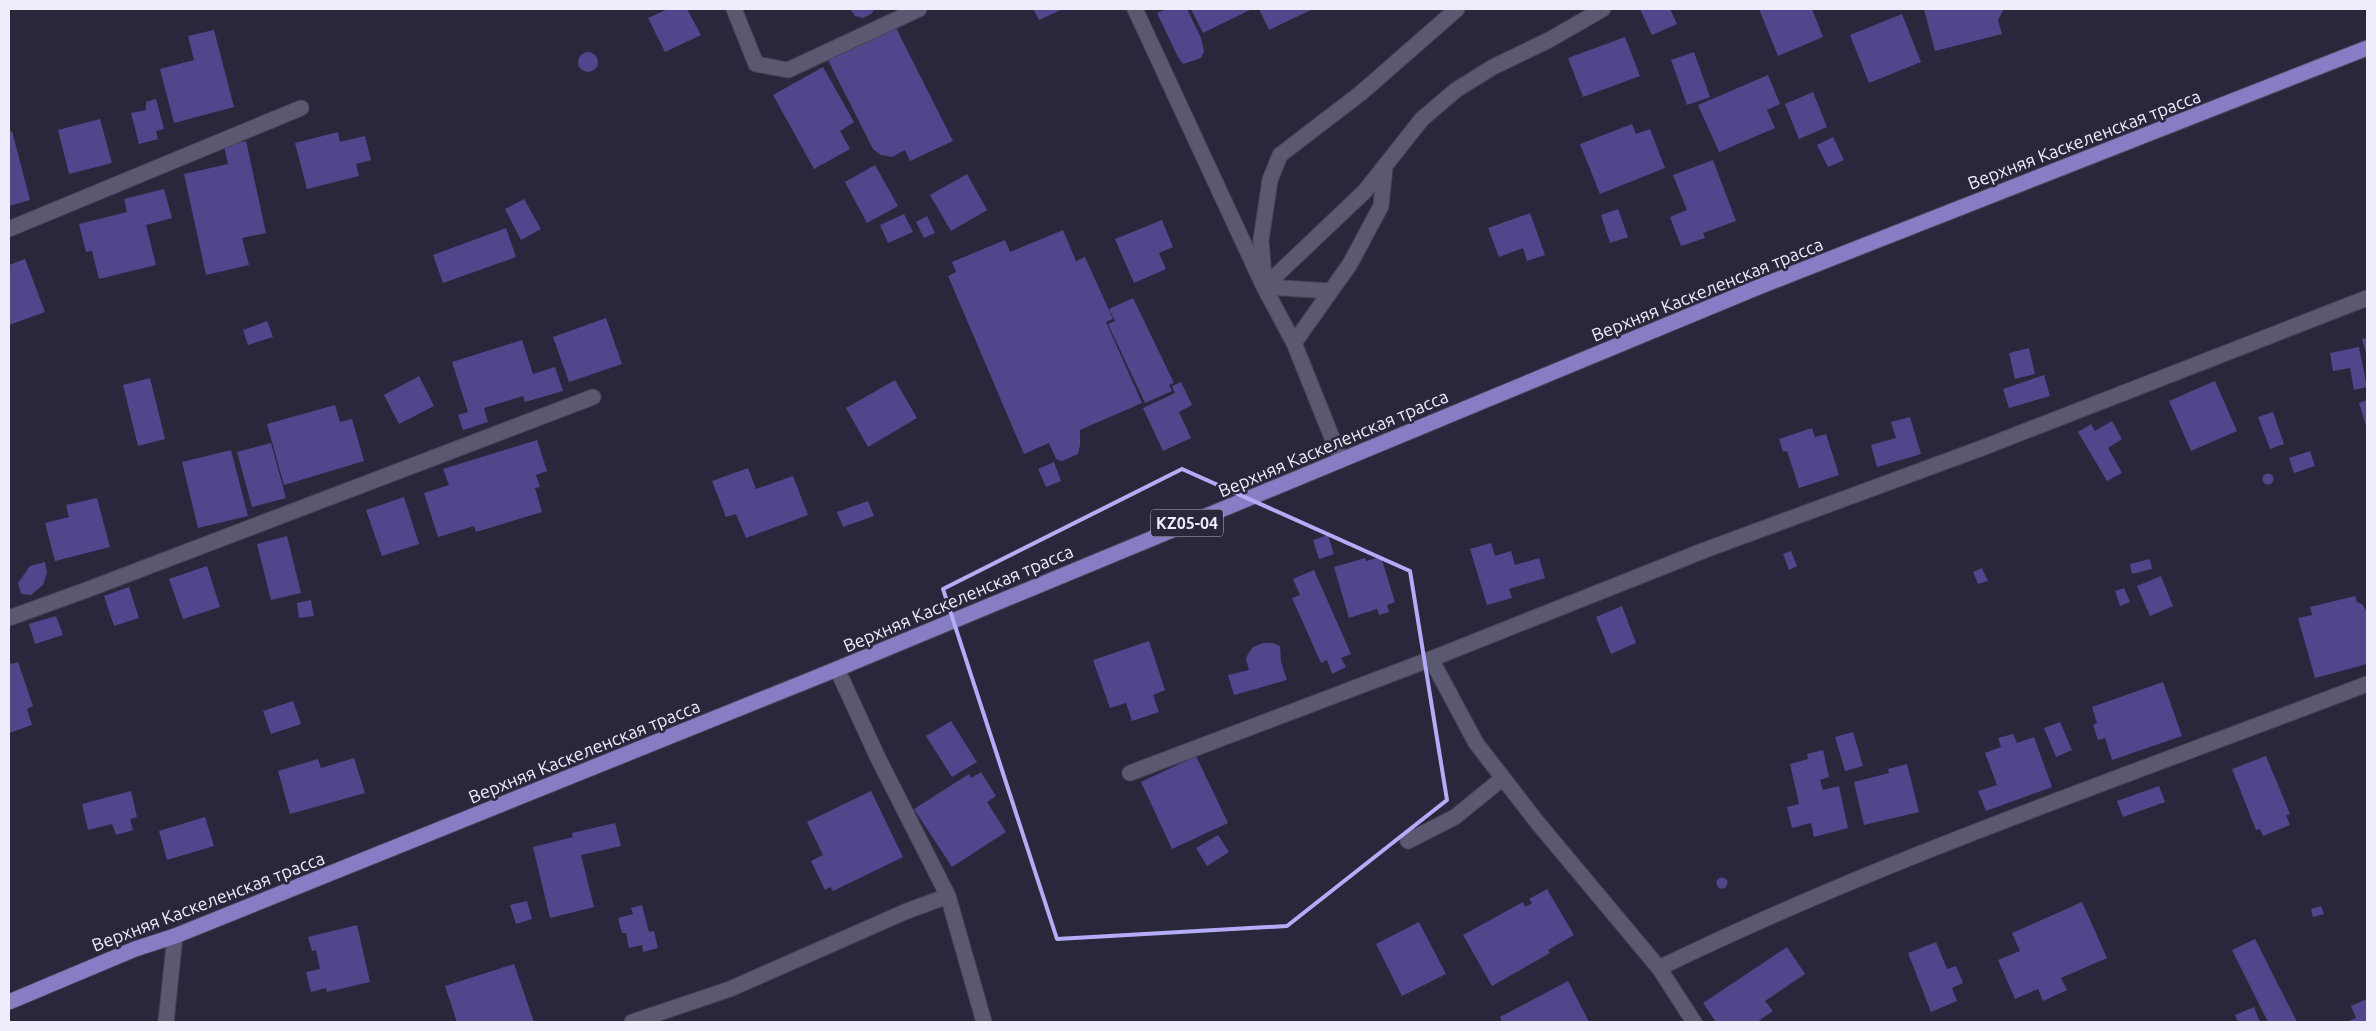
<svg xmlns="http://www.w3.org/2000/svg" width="2376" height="1031" font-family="Ubuntu,sans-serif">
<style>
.building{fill:#52458c}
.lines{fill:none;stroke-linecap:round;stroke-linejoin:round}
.service-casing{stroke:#484457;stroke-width:17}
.minor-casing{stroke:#484457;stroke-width:17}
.tertiary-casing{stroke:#484457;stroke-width:17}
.primary-casing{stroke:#484457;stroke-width:17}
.service{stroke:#5b5871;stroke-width:15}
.minor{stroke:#5b5871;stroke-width:15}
.tertiary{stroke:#5b5871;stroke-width:15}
.primary{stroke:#877dc4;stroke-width:15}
.marked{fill:none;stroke:#b5acf8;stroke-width:4;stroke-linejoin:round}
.labels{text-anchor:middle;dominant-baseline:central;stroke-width:5;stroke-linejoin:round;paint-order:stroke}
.shield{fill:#2a273d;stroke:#b3b2c3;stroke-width:1}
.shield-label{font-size:16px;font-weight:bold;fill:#eeedfc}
.street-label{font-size:18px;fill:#eeedfc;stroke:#2a273d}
</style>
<rect width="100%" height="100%" fill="#2a273d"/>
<path class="building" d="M 668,9 L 687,9 L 701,35 L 665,52 L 648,18 Z
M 850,9 L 875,9 L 871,14 L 863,18 L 855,16 Z
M 1033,9 L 1063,9 L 1039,20 Z
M 1167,9 L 1187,9 L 1201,38 L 1204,51 L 1201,58 L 1183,64 L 1178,57 L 1157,13 Z
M 1191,9 L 1252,9 L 1203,33 Z
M 1259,9 L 1313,9 L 1269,30 Z
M 1640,9 L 1670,9 L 1677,24 L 1652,35 Z
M 1759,9 L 1812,9 L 1823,37 L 1778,56 Z
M 1924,9 L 2004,9 L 1998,20 L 2002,34 L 1935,51 Z
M 1902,14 L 1921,62 L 1869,83 L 1850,35 Z
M 895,26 L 953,141 L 910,161 L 905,150 L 892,157 L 881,155 L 873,149 L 828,60 Z
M 214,30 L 234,107 L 174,123 L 160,69 L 194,60 L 188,36 Z
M 1625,37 L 1640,76 L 1583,97 L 1568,58 Z
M578 62a10 10 0 1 1 20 0a10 10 0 1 1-20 0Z
M 1694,52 L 1710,97 L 1687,105 L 1671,60 Z
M 823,67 L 854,122 L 840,131 L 850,149 L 814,169 L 773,95 Z
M 1768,75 L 1780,104 L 1767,110 L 1775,128 L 1719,152 L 1698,105 Z
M 1813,92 L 1827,127 L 1799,139 L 1785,104 Z
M 156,99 L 164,129 L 156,131 L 158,139 L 139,144 L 131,113 L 146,110 L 146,102 Z
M 100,119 L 112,163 L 69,174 L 58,130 Z
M 1632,124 L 1636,134 L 1650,129 L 1665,168 L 1600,194 L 1580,144 Z
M 12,131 L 30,200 L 9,206 L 9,132 Z
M 338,132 L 340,142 L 365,136 L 371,160 L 356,164 L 359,176 L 307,189 L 295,143 Z
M 1833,137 L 1844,160 L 1828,167 L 1817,145 Z
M 246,141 L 266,233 L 242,238 L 249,265 L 206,275 L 184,174 L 228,164 L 224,146 Z
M 1713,160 L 1736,221 L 1703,233 L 1705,238 L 1681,246 L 1670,217 L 1687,210 L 1673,175 Z
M 875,165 L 898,206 L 867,223 L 845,182 Z
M 967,174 L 987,210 L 951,231 L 930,195 Z
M 164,189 L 172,218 L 146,225 L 156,265 L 99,279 L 92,251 L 86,252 L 79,224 L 127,212 L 124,199 Z
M 524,199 L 541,229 L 521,240 L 505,209 Z
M 1618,209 L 1628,237 L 1610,243 L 1601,215 Z
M 1530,213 L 1545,255 L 1527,261 L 1523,248 L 1499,257 L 1488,228 Z
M 904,214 L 913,232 L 888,243 L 880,225 Z
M 927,216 L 935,233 L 924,238 L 916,222 Z
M 1162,220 L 1173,247 L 1159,253 L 1166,269 L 1134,283 L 1115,239 Z
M 506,228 L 516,257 L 443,283 L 433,255 Z
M 1063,230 L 1076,261 L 1085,257 L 1113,319 L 1106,322 L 1142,403 L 1080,430 L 1080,445 L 1078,454 L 1062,461 L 1056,459 L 1049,443 L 1024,454 L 948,276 L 956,272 L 952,262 L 1005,240 L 1010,252 Z
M 25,259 L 45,312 L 9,325 L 9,265 Z
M 1133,298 L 1174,383 L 1169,385 L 1172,391 L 1145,403 L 1108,324 L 1115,321 L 1109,309 Z
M 606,318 L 622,364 L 569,382 L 553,337 Z
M 267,321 L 273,337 L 248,345 L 243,330 Z
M 2367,338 L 2367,357 L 2362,339 Z
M 522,340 L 533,374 L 555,367 L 563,391 L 525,402 L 523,396 L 484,408 L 488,422 L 463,430 L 458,415 L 468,412 L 452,362 Z
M 2359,347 L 2367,387 L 2354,390 L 2350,368 L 2333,371 L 2330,353 Z
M 2029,348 L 2035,374 L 2015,379 L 2009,353 Z
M 2044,375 L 2050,396 L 2009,408 L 2003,389 Z
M 419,376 L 434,406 L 399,424 L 384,395 Z
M 150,378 L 165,439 L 138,446 L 123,385 Z
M 895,380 L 917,418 L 868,447 L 846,408 Z
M 2215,381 L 2237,431 L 2191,451 L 2169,401 Z
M 1181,382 L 1192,405 L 1179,412 L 1191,438 L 1163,451 L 1143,408 L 1175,393 L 1172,386 Z
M 2367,400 L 2367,429 L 2359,403 Z
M 335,405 L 340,422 L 352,419 L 364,461 L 284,485 L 267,424 Z
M 2273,412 L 2284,444 L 2270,449 L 2258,417 Z
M 1910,417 L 1921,454 L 1877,467 L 1871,445 L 1896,438 L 1891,422 Z
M 2112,421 L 2122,439 L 2108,448 L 2122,473 L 2107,481 L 2078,432 L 2091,424 L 2095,431 Z
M 1812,428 L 1815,437 L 1826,434 L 1839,475 L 1799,488 L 1787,451 L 1783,452 L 1779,439 Z
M 537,440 L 547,471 L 536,475 L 540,487 L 535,488 L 542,512 L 476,532 L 474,526 L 438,537 L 424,493 L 449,485 L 443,469 Z
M 271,443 L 286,498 L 252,507 L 237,452 Z
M 231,450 L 248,516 L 198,528 L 182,462 Z
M 2310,451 L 2315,466 L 2294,473 L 2289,458 Z
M 1054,462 L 1061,481 L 1046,487 L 1038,469 Z
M 748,468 L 756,489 L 793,476 L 808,515 L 746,538 L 736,514 L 726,517 L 712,481 Z
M2262.5 479a5.5 5.5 0 1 1 11 0a5.5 5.5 0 1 1-11 0Z
M 404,497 L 419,544 L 382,556 L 366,510 Z
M 97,498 L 110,547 L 55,561 L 45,523 L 69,517 L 66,505 Z
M 868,501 L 874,516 L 843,527 L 837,512 Z
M 1328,535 L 1334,554 L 1319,559 L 1313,540 Z
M 287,536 L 301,593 L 271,600 L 257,544 Z
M 1491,543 L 1495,556 L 1511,551 L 1515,565 L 1539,558 L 1545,578 L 1509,589 L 1512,598 L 1487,605 L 1470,549 Z
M 1791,551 L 1797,566 L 1789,570 L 1783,554 Z
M 1381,557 L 1395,602 L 1387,605 L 1389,612 L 1379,615 L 1377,609 L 1349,618 L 1334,567 L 1365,558 L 1366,561 Z
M 2150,559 L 2152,569 L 2132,574 L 2130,564 Z
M 45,562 L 47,573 L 43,585 L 31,595 L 21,594 L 18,583 L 30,566 Z
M 207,566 L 220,607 L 183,619 L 169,579 Z
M 1982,568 L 1988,581 L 1978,584 L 1973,572 Z
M 1314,570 L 1351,654 L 1341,658 L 1346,667 L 1332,674 L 1327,660 L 1321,663 L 1292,598 L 1300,595 L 1293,579 Z
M 2161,576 L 2173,606 L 2150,616 L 2137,586 Z
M 129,587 L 139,618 L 114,626 L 104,596 Z
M 2124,588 L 2130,602 L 2120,606 L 2115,591 Z
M 2355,596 L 2357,602 L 2362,604 L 2367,612 L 2367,664 L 2315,678 L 2298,618 L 2312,615 L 2310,607 Z
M 311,600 L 314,616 L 299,618 L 297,603 Z
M 1622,606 L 1636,643 L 1611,654 L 1596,617 Z
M 56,616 L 63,635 L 35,644 L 29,624 Z
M 1149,641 L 1165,690 L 1153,695 L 1159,712 L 1132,721 L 1126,703 L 1110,708 L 1093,660 Z
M 1263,643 L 1272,643 L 1280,646 L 1281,662 L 1287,680 L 1234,695 L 1228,675 L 1249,670 L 1246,659 L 1248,654 L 1253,647 Z
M 9,659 L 11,664 L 18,662 L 33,706 L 27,709 L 32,725 L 9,733 Z
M 2163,682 L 2182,736 L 2112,760 L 2105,738 L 2098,740 L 2093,725 L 2097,723 L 2092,707 Z
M 293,701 L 301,724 L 271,734 L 263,711 Z
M 951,721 L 977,762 L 952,777 L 926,736 Z
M 2060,722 L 2072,750 L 2056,757 L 2044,728 Z
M 1853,732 L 1863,766 L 1845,771 L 1835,737 Z
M 2013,734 L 2017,743 L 2034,737 L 2052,787 L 1986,811 L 1978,791 L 1997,785 L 1985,753 L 2001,747 L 1998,738 Z
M 1823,750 L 1829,777 L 1820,780 L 1823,790 L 1839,786 L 1848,828 L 1814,837 L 1811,823 L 1792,828 L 1787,807 L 1799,804 L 1790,764 L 1808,759 L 1807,754 Z
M 1196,756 L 1228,823 L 1172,849 L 1141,782 Z
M 2266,756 L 2290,814 L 2286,815 L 2290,825 L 2263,836 L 2260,829 L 2256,830 L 2232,769 Z
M 354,758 L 365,793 L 290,814 L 278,771 L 318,759 L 321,768 Z
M 1907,764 L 1919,812 L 1864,825 L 1854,782 L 1889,773 L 1888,769 Z
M 981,772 L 996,796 L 987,802 L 1006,832 L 952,867 L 914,809 L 969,774 L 971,778 Z
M 2159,786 L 2165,802 L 2123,817 L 2117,801 Z
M 131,791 L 137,817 L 130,819 L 133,830 L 116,835 L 112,824 L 88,830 L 82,804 Z
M 871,791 L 903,857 L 833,891 L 830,887 L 825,890 L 811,861 L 823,855 L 807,822 Z
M 205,817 L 214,846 L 167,860 L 159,831 Z
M 615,823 L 621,846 L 581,855 L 594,907 L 550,918 L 533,847 L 573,837 L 572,833 Z
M 1218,835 L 1229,852 L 1207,866 L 1196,848 Z
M1716.5 883a5.5 5.5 0 1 1 11 0a5.5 5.5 0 1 1-11 0Z
M 1547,889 L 1574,935 L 1548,950 L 1550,953 L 1492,986 L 1463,935 L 1523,902 L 1525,907 L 1532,903 L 1529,899 Z
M 527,901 L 532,919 L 516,924 L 510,905 Z
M 2082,902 L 2107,958 L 2061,978 L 2067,990 L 2043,1001 L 2038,989 L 2015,999 L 1998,960 L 2020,951 L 2012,933 Z
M 642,905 L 649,932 L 654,931 L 658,948 L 643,952 L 642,945 L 629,948 L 626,933 L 622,933 L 618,918 L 633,914 L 631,908 Z
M 2321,906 L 2324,914 L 2313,917 L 2311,909 Z
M 1419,922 L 1446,974 L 1402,996 L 1376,944 Z
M 357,925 L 370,982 L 327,992 L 326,988 L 311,992 L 306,972 L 320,969 L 316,950 L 312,951 L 308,937 Z
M 2255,939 L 2297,1022 L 2268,1022 L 2232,950 Z
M 1936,942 L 1947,969 L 1956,966 L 1963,983 L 1952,988 L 1957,1001 L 1931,1012 L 1908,953 Z
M 1787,947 L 1805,974 L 1765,1001 L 1773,1011 L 1757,1022 L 1716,1022 L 1703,1003 Z
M 514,964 L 534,1022 L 457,1022 L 445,986 Z
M 1568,981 L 1589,1022 L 1502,1022 L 1500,1017 Z
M 2367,999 L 2367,1022 L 2346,1022 L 2356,1018 L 2351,1006 Z
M 2254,1007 L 2260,1022 L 2238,1022 L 2235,1015 Z"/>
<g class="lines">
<g class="service-casing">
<path id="service" d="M 166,1022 L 175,936"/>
</g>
<g class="minor-casing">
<path id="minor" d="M 734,9 L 756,64 L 788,70 L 919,9
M 1135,9 L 1264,287 L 1294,343 L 1341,460
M 9,229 L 301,108
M 1264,278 L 1261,240 L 1270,180 L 1280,155 L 1361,93 L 1457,9
M 1264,287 L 1365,191 L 1422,119 L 1456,90 L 1493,67 L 1549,40 L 1603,9
M 1264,287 L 1331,291
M 1294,343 L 1350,264 L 1381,206 L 1385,166
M 9,618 L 89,589 L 593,397
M 1431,659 L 1476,743 L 1537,822 L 1659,968 L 1694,1022
M 837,669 L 878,758 L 948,896 L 984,1022
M 1408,841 L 1455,817 L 1503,778
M 1659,968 C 1887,857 2130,775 2367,684"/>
</g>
<g class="tertiary-casing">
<path id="tertiary" d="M 1130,773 L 1431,659 L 1705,550 L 1982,448 L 2367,298
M 632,1022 L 730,989 L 907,911 L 948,896"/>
</g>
<g class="primary-casing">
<path id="primary" d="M 9,1002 L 135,949 L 175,936 L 837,669 L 1761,286 L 2367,48"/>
</g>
<use href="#service" class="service"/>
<use href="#minor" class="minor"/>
<use href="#tertiary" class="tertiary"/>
<use href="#primary" class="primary"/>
</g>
<path class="marked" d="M 1182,469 L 1410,571 L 1447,800 L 1287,926 L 1057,939 L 943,589 Z"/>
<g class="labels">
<rect class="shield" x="1151" y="509.5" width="72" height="27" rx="4"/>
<g class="shield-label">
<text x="1187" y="523">KZ05-04</text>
</g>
<g class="street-label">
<text transform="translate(2084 139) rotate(-21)">Верхняя Каскеленская трасса</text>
<text transform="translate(1707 289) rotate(-22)">Верхняя Каскеленская трасса</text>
<text transform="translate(1333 443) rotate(-23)">Верхняя Каскеленская трасса</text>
<text transform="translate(958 598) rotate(-23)">Верхняя Каскеленская трасса</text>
<text transform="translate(584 751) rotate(-22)">Верхняя Каскеленская трасса</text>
<text transform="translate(208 901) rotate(-21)">Верхняя Каскеленская трасса</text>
</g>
</g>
<rect width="2376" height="1031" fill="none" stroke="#eeedfc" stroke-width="20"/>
</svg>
